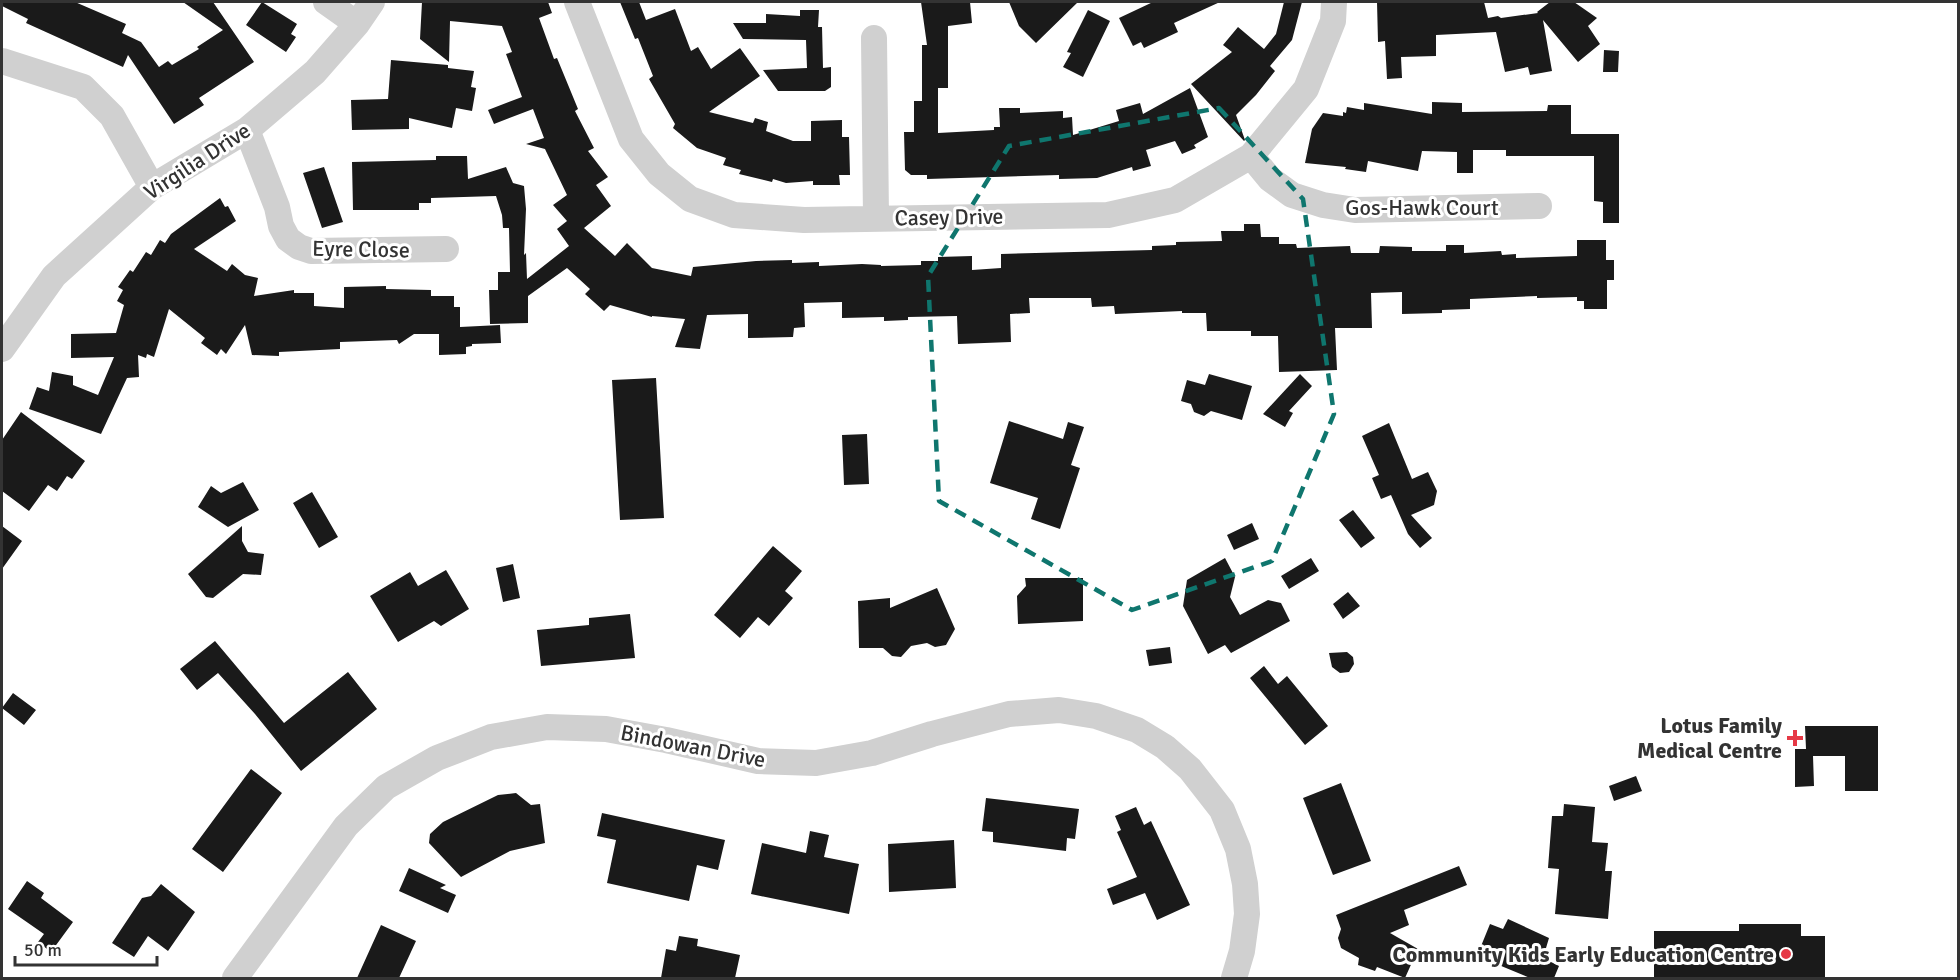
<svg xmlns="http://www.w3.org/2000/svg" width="1960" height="980" font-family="Signika,sans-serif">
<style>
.building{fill:#1a1a1a}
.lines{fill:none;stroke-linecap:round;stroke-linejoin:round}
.minor{stroke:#d0d0d0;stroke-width:26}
.marked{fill:none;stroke:#0f766e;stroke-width:4.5;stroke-dasharray:12 8;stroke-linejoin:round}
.poi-dot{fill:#e63946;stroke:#fff;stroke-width:2}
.labels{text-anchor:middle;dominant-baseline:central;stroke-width:6;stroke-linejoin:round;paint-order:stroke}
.street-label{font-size:22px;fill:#333;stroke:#fff}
.poi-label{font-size:22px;font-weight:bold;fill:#333;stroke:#fff;text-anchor:end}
</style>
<rect width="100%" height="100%" fill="#fff"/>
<path class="building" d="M 2,2 L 75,2 L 126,24 L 122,33 L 141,42 L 159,67 L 168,61 L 172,65 L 199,49 L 197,47 L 223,30 L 183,2 L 213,2 L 254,62 L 199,98 L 204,105 L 174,124 L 128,55 L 123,67 L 26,23 L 28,19 L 2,6 Z
M 262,2 L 297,24 L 291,34 L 296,37 L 286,52 L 246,25 Z
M 422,2 L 548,2 L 552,13 L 539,18 L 554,59 L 557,58 L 578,109 L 575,111 L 594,148 L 588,151 L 608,177 L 596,185 L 611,206 L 584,228 L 615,256 L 627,243 L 652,268 L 691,276 L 693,267 L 756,261 L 792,260 L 792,263 L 819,262 L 819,266 L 862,264 L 881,265 L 881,266 L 921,265 L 921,261 L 938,261 L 938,257 L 972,256 L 972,270 L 1001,268 L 1001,254 L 1152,250 L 1152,246 L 1176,245 L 1176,242 L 1222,241 L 1221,231 L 1244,231 L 1244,224 L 1260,224 L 1261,237 L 1279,237 L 1279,244 L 1296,244 L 1297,248 L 1350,246 L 1351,253 L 1379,253 L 1380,246 L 1412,247 L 1412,251 L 1446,251 L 1446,245 L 1464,245 L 1464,253 L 1501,251 L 1502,255 L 1516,254 L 1516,258 L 1577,256 L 1577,240 L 1606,240 L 1606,260 L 1614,260 L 1614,280 L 1607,280 L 1607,309 L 1584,309 L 1584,301 L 1577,301 L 1577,297 L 1537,298 L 1537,296 L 1470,299 L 1470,309 L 1442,310 L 1442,313 L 1402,314 L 1402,292 L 1371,293 L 1372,328 L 1335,328 L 1337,370 L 1279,372 L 1278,336 L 1251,336 L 1251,331 L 1207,331 L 1206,313 L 1182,313 L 1182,311 L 1115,314 L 1114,306 L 1092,307 L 1091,298 L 1029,298 L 1030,313 L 1010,314 L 1011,342 L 958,344 L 957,316 L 908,317 L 908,320 L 884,321 L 884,317 L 842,318 L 842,302 L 804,303 L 805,327 L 794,328 L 793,337 L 748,338 L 748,314 L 707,315 L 700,349 L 675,347 L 685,319 L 652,316 L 652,317 L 610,305 L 604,311 L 585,294 L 590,289 L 567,268 L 528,296 L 528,323 L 490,324 L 489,290 L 498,290 L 498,272 L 510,272 L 509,228 L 503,228 L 502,215 L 496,196 L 431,198 L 431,203 L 419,203 L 419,210 L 353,210 L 352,162 L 436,160 L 436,156 L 467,156 L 468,179 L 506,167 L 513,183 L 524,186 L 526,209 L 524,255 L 526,253 L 527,279 L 569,246 L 557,229 L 567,221 L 553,205 L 567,195 L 545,149 L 526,144 L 544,138 L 533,109 L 494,124 L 488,110 L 522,97 L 506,54 L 512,52 L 502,26 L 450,21 L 449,62 L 420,39 Z
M 620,2 L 639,2 L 646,20 L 675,9 L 691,51 L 698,47 L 711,69 L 740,48 L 760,76 L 709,112 L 753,123 L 755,118 L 768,122 L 766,131 L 793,141 L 811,141 L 811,121 L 842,120 L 842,137 L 849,137 L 850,175 L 839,175 L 840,185 L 813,185 L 813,181 L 786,183 L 773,179 L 772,182 L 739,174 L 741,170 L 723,165 L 726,158 L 697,148 L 673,128 L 675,124 L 649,79 L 653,76 L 638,38 L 635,39 Z
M 921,2 L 970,2 L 972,23 L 948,26 L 948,88 L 938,88 L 938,133 L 994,130 L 994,127 L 1000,127 L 999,108 L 1020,108 L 1020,113 L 1063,111 L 1063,118 L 1072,117 L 1073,135 L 1119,121 L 1116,110 L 1140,103 L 1143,114 L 1190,88 L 1208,137 L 1194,145 L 1196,148 L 1182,154 L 1175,141 L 1146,150 L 1151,166 L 1133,171 L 1132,167 L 1097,178 L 1059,179 L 1059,175 L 927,179 L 927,175 L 911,175 L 905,170 L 904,132 L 914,132 L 914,101 L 922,101 L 922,45 L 927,45 Z
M 1009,2 L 1078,2 L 1036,43 L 1019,26 Z
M 1153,2 L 1220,2 L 1174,23 L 1178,32 L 1144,48 L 1141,42 L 1133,46 L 1119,18 Z
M 1284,2 L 1302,2 L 1292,40 L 1270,66 L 1275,71 L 1256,95 L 1236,115 L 1245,140 L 1244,141 L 1191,84 L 1232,52 L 1223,45 L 1238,27 L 1264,49 L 1276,34 Z
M 1377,2 L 1484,2 L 1488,18 L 1498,16 L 1501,18 L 1538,13 L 1537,12 L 1550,2 L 1574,2 L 1597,18 L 1588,26 L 1600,44 L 1578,62 L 1543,20 L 1552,71 L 1530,75 L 1528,67 L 1505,72 L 1496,32 L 1436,35 L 1436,56 L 1401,57 L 1402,78 L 1387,79 L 1385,41 L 1378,42 Z
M 800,10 L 819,10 L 818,27 L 822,27 L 823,68 L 831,67 L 831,87 L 825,91 L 778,91 L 763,70 L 807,68 L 806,40 L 743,39 L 733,23 L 766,23 L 766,14 L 800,16 Z
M 1088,10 L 1110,21 L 1083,77 L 1063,67 L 1071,53 L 1067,52 Z
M 1604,50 L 1619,51 L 1618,72 L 1603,72 Z
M 391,60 L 448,65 L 448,68 L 474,71 L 471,87 L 476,88 L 472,111 L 456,108 L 452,128 L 409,118 L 409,129 L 352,130 L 351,100 L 388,99 Z
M 1432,102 L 1462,103 L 1462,112 L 1547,111 L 1548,105 L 1571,105 L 1571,134 L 1619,134 L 1619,223 L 1603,223 L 1603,202 L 1594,201 L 1594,156 L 1506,156 L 1506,150 L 1473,150 L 1473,173 L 1457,173 L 1457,152 L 1422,151 L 1418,171 L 1368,161 L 1366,172 L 1345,169 L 1346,167 L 1305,163 L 1312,129 L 1323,113 L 1343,116 L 1343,112 L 1346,113 L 1347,107 L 1364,110 L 1364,103 L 1432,114 Z
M 324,167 L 343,222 L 322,228 L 303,173 Z
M 220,198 L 225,207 L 228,206 L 236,221 L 194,249 L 227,271 L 232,264 L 245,275 L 258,278 L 254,296 L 294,290 L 294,293 L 314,293 L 314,306 L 344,308 L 344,287 L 386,286 L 386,289 L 431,290 L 431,296 L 454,296 L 454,307 L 460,307 L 460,327 L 500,325 L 501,343 L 472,344 L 472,346 L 466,347 L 466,354 L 439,355 L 439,334 L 414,334 L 399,344 L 397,340 L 340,342 L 340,349 L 279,352 L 279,356 L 252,355 L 245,325 L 226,354 L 221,349 L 217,355 L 201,343 L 205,338 L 169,309 L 154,357 L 147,354 L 146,358 L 138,355 L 139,377 L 127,378 L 101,434 L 29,409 L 37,387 L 49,391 L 52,372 L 73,376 L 73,385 L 98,395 L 114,357 L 71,358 L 71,334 L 116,333 L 124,305 L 117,301 L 123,290 L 118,287 L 130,270 L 133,272 L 146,252 L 151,255 L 160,240 L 165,243 L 171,234 Z
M 1209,374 L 1252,386 L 1242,420 L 1211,411 L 1204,416 L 1194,412 L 1191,404 L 1181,401 L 1187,380 L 1205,385 Z
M 1300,374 L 1312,386 L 1289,411 L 1293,413 L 1285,427 L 1263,414 Z
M 656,378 L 664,518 L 620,520 L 612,380 Z
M 21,412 L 85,461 L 72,479 L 67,476 L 57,491 L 48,485 L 29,511 L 2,491 L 2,440 Z
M 1009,421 L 1063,439 L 1068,422 L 1084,427 L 1071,465 L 1080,468 L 1060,529 L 1031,519 L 1038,498 L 990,483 Z
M 1389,423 L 1412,479 L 1428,472 L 1437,491 L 1434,505 L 1411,515 L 1432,538 L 1420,548 L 1408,534 L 1391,495 L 1381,499 L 1372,478 L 1379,475 L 1362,436 Z
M 867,434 L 869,484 L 844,485 L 842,435 Z
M 243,482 L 259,510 L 228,527 L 198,507 L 211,486 L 221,493 Z
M 312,492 L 338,537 L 319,548 L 293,503 Z
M 1353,510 L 1375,538 L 1361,548 L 1339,520 Z
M 1252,523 L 1259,539 L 1234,550 L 1227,535 Z
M 2,526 L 22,541 L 2,569 Z
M 242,526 L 242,541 L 248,552 L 264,554 L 261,575 L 243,574 L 213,598 L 206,597 L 188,574 Z
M 773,546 L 802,571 L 785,591 L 793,598 L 769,626 L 758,617 L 740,638 L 714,615 Z
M 1225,558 L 1235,577 L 1230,597 L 1240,615 L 1268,600 L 1281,603 L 1290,621 L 1231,653 L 1225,645 L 1208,654 L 1183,606 L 1187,580 Z
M 1311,558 L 1319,571 L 1289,589 L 1281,576 Z
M 513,564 L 520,598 L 503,602 L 496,568 Z
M 446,570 L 469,609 L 441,626 L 434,621 L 398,642 L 370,596 L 410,572 L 418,586 Z
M 1025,578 L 1083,578 L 1083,621 L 1018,624 L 1017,596 L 1026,586 Z
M 937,588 L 955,629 L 946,645 L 935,647 L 927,643 L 911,646 L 901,657 L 892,656 L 883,648 L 859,648 L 858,601 L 890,598 L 890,608 Z
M 1348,592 L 1360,606 L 1343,619 L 1333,604 Z
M 630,614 L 635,658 L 541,666 L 537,630 L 589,625 L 589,618 Z
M 215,641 L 284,723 L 348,672 L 377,709 L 301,771 L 255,714 L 218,673 L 197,690 L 180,669 Z
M 1170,647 L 1172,663 L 1149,666 L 1146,650 Z
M 1347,652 L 1353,657 L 1354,664 L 1349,672 L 1340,673 L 1332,667 L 1329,653 Z
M 1264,666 L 1278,684 L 1287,676 L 1328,726 L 1305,745 L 1250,678 Z
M 13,693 L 36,710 L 24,725 L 2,708 Z
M 1805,726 L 1878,726 L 1878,791 L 1845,791 L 1845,756 L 1813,756 L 1814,786 L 1795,787 L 1795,749 L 1806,749 Z
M 251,769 L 282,793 L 223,872 L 192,849 Z
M 1636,776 L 1642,791 L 1614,801 L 1609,786 Z
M 1341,783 L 1371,861 L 1333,875 L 1303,798 Z
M 516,793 L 531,805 L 540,804 L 545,843 L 510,851 L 461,877 L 429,843 L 430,834 L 443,822 L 498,795 Z
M 986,798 L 1079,809 L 1075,839 L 1067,838 L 1066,851 L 993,842 L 993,832 L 982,831 Z
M 1564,804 L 1595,807 L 1592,842 L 1608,843 L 1605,871 L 1612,871 L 1608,919 L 1555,914 L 1559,869 L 1548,868 L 1552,816 L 1563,816 Z
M 1136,807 L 1144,825 L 1151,821 L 1190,905 L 1157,920 L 1145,893 L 1113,905 L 1107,889 L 1137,877 L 1117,832 L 1121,830 L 1115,816 Z
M 602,813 L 725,840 L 718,870 L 697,865 L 689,901 L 607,883 L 616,840 L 597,836 Z
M 810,831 L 829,835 L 824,857 L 859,864 L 849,914 L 751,894 L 762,843 L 806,853 Z
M 954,840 L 956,888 L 889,892 L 888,844 Z
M 1459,866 L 1467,885 L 1404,910 L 1409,925 L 1390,933 L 1418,949 L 1405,978 L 1377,967 L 1375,971 L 1358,965 L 1359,958 L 1341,948 L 1338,938 L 1341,929 L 1336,915 Z
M 409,868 L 446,885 L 440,888 L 456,895 L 448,913 L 399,891 Z
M 27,881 L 44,893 L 41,898 L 73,922 L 51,952 L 38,942 L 44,934 L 8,909 Z
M 161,884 L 195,912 L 168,951 L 148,936 L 134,957 L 112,943 L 142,898 L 151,896 Z
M 1508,919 L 1549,938 L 1543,958 L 1559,966 L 1554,978 L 1530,978 L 1477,956 L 1490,924 L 1503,929 Z
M 1739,924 L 1801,924 L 1801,936 L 1825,936 L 1825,978 L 1654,978 L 1654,931 L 1739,931 Z
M 381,925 L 416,941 L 399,978 L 357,978 Z
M 679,936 L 698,939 L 697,946 L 740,955 L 735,978 L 661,978 L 666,949 L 676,951 Z"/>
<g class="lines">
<path class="minor" d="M 326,2 L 357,24
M 577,2 L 631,139 L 659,174 L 690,199 L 734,215 L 804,220 L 1108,215 L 1175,200 L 1251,156 L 1306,89 L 1333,21 L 1334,2
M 874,38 L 876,218
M 2,61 L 83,87 L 112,116 L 152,187
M 247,130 L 277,207 L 281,226 L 288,239 L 299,247 L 311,251 L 446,249
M 1251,156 L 1270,179 L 1292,195 L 1323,205 L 1355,210 L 1539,206
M 2,349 L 54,276 L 152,187 L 247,130 L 315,72 L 357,24 L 372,2
M 235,978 L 346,826 L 386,787 L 437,758 L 491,737 L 547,727 L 606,729 L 666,740 L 758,761 L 816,763 L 872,753 L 932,734 L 1009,714 L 1059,710 L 1096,716 L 1137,730 L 1165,747 L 1190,769 L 1222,810 L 1238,849 L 1245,884 L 1247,914 L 1242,951 L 1234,978"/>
</g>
<path class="marked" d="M 1219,108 L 1303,199 L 1334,414 L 1272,561 L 1132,610 L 939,501 L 928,276 L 1009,146 Z"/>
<g class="poi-dot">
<path d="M1792 729h6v6h6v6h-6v6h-6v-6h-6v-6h6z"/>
<circle cx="1786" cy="954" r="6"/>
</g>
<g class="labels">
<g class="street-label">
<text transform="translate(197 161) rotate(-33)">Virgilia Drive</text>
<text x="1422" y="207">Gos-Hawk Court</text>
<text transform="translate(949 217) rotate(-1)">Casey Drive</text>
<text transform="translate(361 249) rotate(1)">Eyre Close</text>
<text transform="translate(693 746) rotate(11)">Bindowan Drive</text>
</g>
<g class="poi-label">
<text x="1782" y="725">Lotus Family<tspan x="1782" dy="25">Medical Centre</tspan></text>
<text x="1774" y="954">Community Kids Early Education Centre</text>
</g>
</g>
<rect width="1960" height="980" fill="none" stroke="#333333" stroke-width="6"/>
<path d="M15 956v9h142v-9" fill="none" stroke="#333333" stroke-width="3"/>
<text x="24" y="956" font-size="18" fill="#333333" stroke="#ffffff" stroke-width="4.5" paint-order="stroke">50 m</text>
</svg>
